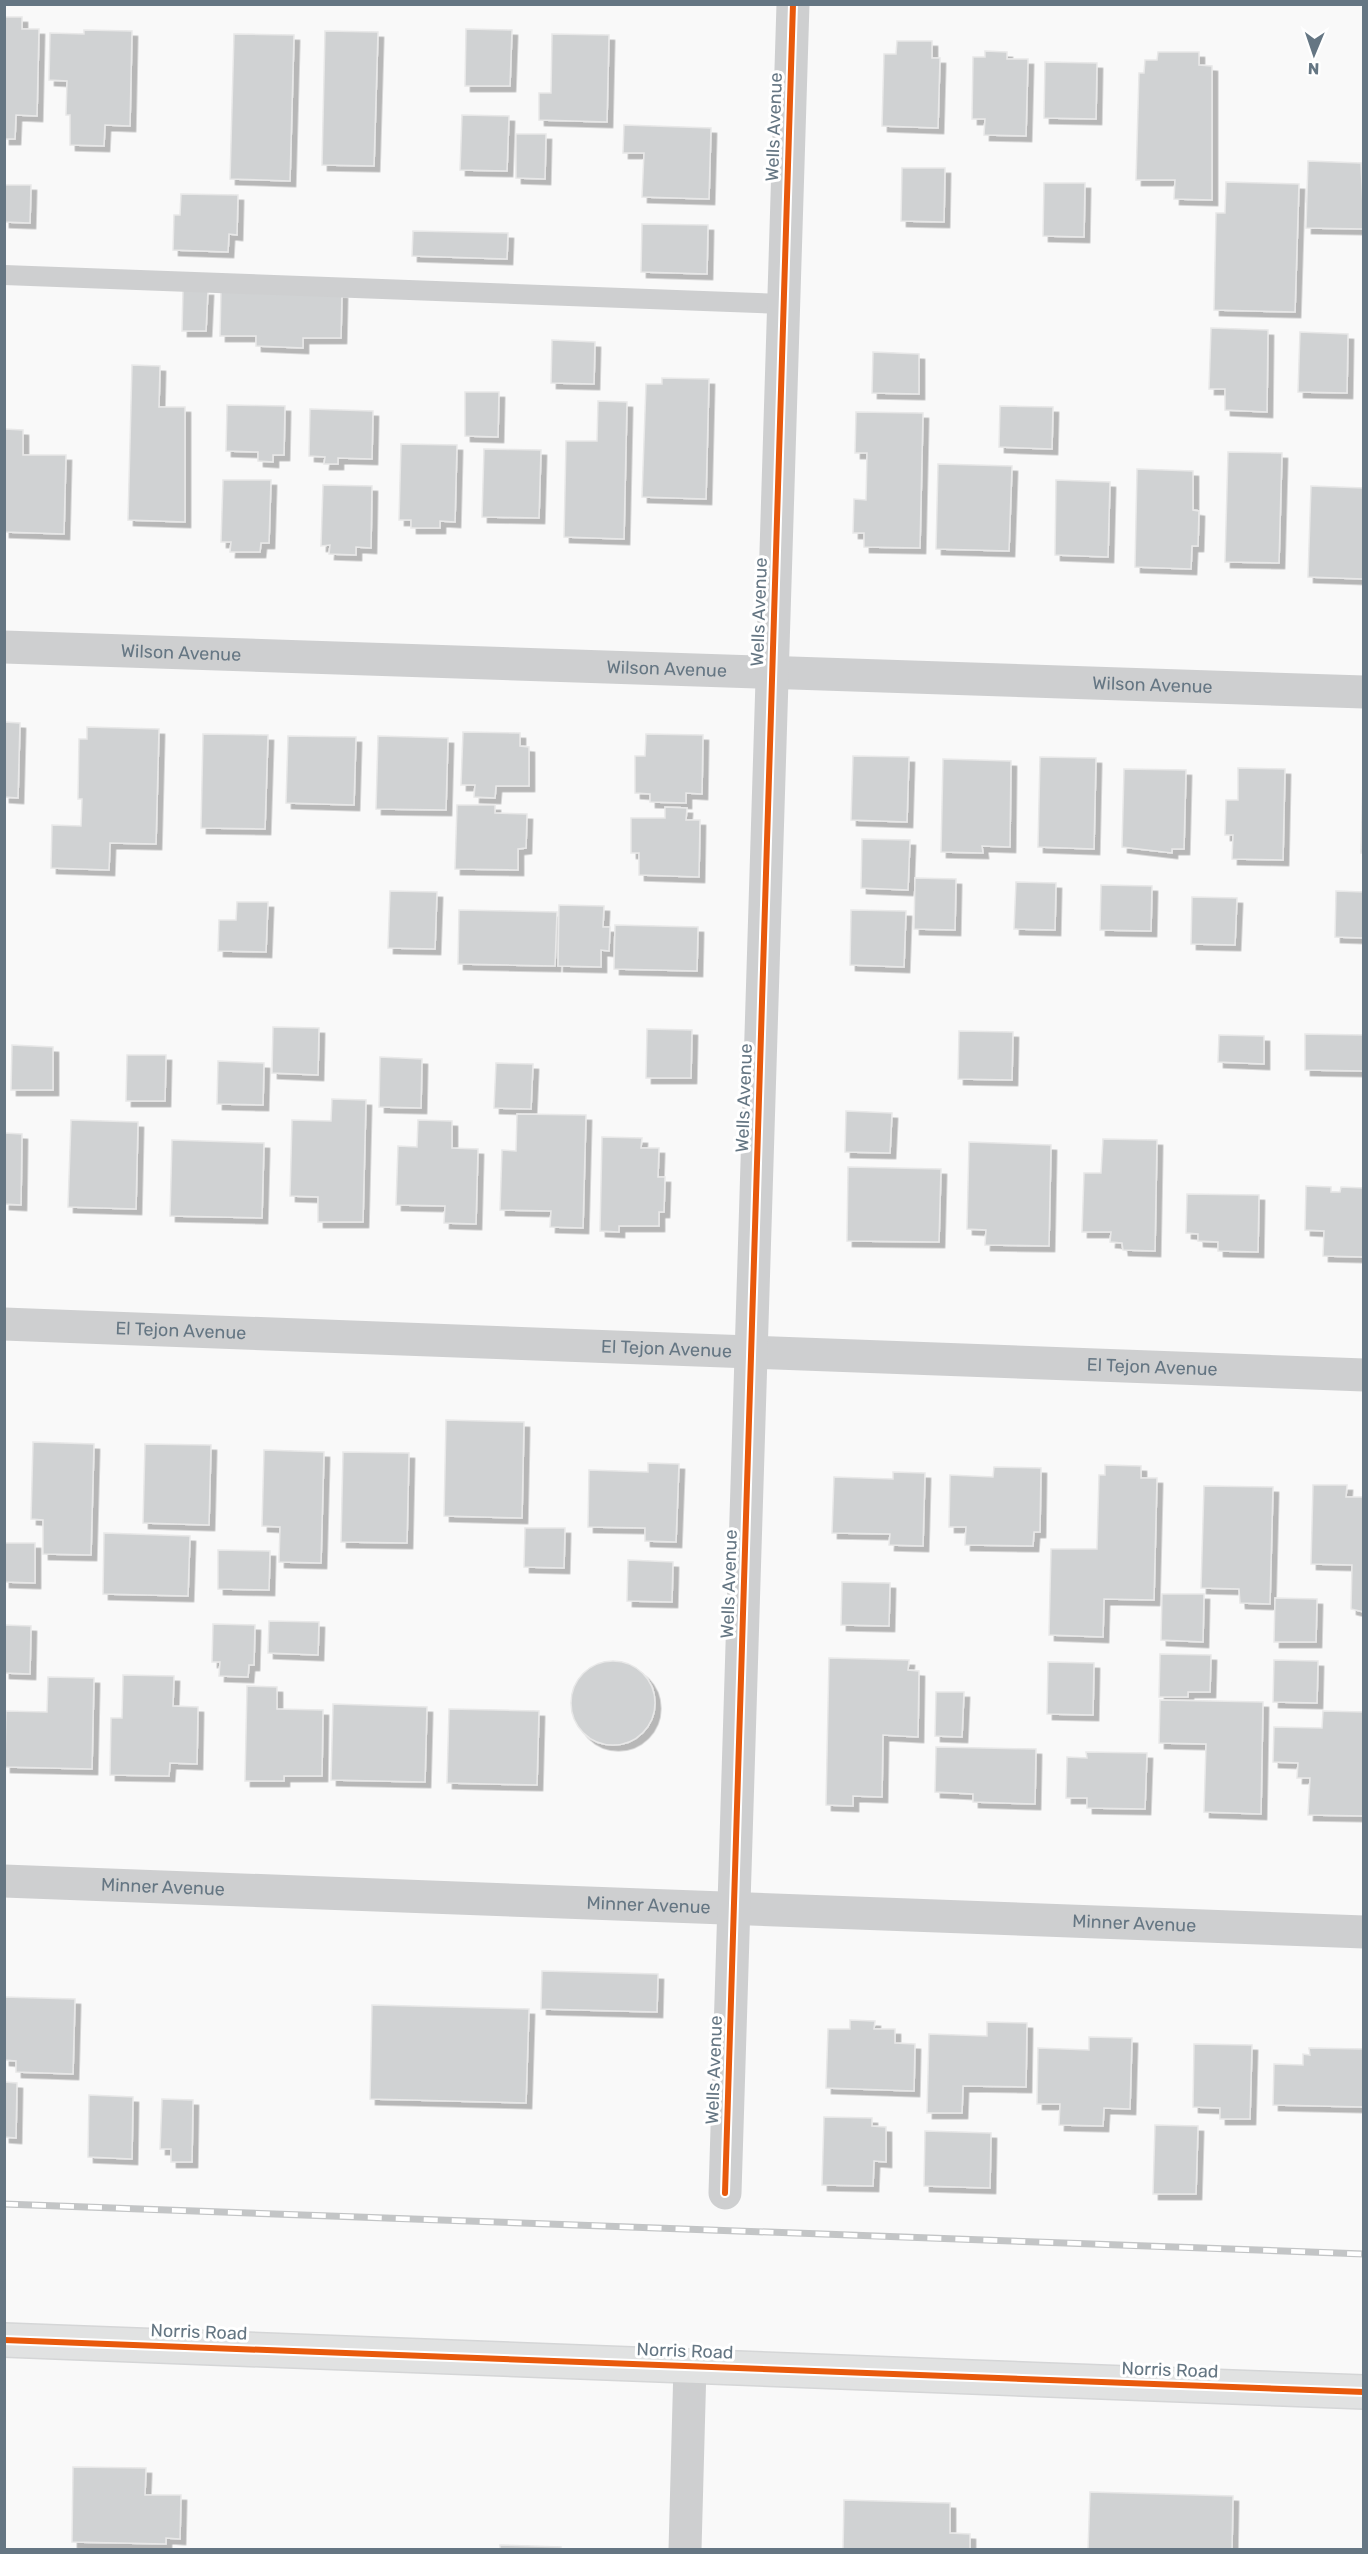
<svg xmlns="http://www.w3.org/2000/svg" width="1368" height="2554" font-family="Rubik,sans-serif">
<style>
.building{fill:#d0d2d3;stroke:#e8e8e8;stroke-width:1.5;filter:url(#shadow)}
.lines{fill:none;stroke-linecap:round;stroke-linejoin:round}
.secondary-casing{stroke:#d5d6d7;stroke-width:36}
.lane{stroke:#cecfd0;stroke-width:20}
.street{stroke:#cecfd0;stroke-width:33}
.secondary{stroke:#e1e2e2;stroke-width:33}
.rail-casing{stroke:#c3c5c6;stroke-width:7}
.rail{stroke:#fff;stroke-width:4.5;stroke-dasharray:14;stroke-linecap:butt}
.cycleway-casing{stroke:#fff;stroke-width:10}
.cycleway{stroke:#e8590c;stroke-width:6}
.labels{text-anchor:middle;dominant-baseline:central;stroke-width:6;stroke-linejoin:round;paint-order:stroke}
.street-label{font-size:18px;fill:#657683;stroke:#fff}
</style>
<defs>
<filter id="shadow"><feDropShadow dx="5.5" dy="5.5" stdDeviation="0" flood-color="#0004"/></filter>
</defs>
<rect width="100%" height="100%" fill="#f9f9f9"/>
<path class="building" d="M 4,17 L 22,17 L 22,29 L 39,29 L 37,116 L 16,115 L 15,139 L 4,139 Z
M 466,29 L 512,30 L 510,86 L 465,86 Z
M 84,30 L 132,31 L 130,126 L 105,125 L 104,146 L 70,145 L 70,115 L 66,115 L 67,81 L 49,80 L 50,33 L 84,34 Z
M 325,31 L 378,32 L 374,166 L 322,165 Z
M 234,34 L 294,35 L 290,181 L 230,179 Z
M 552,34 L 609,35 L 607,122 L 539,120 L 539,93 L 551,93 Z
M 897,41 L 932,41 L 932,58 L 940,58 L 938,128 L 882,126 L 884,54 L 896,54 Z
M 985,51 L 1007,52 L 1007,59 L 1028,59 L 1026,136 L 984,135 L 985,119 L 972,119 L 973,57 L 985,57 Z
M 1158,52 L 1199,52 L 1199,65 L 1212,66 L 1212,200 L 1174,199 L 1175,180 L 1136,180 L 1139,73 L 1144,73 L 1145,60 L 1157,60 Z
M 1045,62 L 1097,63 L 1096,119 L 1044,118 Z
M 462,115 L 509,116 L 507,171 L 460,170 Z
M 624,125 L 711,128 L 709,199 L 642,197 L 644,153 L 623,153 Z
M 516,134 L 546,134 L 545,179 L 516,178 Z
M 1308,161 L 1361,163 L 1364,229 L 1306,228 Z
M 902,168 L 945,168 L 944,222 L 901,221 Z
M 1226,182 L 1299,184 L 1295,312 L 1214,310 L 1216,213 L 1225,213 Z
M 1044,183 L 1085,183 L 1084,237 L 1043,236 Z
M 4,185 L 31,185 L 30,223 L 4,222 Z
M 181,194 L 238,195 L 237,235 L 229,234 L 228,252 L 173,250 L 174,215 L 180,215 Z
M 642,224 L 708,225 L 707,274 L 641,272 Z
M 413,231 L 508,233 L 507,259 L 412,256 Z
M 221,289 L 342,293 L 341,338 L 303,338 L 303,348 L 256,346 L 256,336 L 220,336 Z
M 183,290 L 208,290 L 206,331 L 182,331 Z
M 1211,328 L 1268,330 L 1267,412 L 1225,410 L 1225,389 L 1209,389 Z
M 1300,332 L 1348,334 L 1347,393 L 1298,392 Z
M 552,340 L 595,342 L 594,384 L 551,383 Z
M 873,352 L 919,354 L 919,394 L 872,393 Z
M 132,365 L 160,366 L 159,407 L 185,407 L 185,522 L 128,520 Z
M 662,378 L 709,379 L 706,499 L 642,497 L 646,384 L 662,384 Z
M 465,392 L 499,392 L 498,437 L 465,436 Z
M 598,401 L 627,402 L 624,539 L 564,537 L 566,441 L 597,441 Z
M 227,405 L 285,406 L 284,455 L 273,455 L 273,462 L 258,461 L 258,452 L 226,451 Z
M 1000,406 L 1053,407 L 1052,449 L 999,447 Z
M 310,409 L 373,411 L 372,459 L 338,458 L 338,464 L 324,464 L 325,457 L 309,456 Z
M 856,412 L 923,413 L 920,548 L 864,547 L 864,533 L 853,533 L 854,499 L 866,500 L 867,453 L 855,453 Z
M 4,429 L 23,430 L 23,455 L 66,455 L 64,534 L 4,532 Z
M 401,444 L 457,445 L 455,522 L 440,521 L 440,528 L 411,528 L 411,520 L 399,520 Z
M 484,449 L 541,450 L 539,518 L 482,517 Z
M 1228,452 L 1282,453 L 1279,563 L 1225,562 Z
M 938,464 L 1012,466 L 1009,551 L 936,549 Z
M 1137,469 L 1193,471 L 1193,510 L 1199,511 L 1198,546 L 1192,546 L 1191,569 L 1135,567 Z
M 223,480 L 271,480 L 269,543 L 261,543 L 260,552 L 230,552 L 231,542 L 221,542 Z
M 1056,480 L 1110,482 L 1108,557 L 1055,555 Z
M 323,485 L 372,486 L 371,548 L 356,547 L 356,555 L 329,554 L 330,545 L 321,546 Z
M 1311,486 L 1364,488 L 1364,579 L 1308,577 Z
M 4,722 L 20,723 L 18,798 L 4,797 Z
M 87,727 L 159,729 L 156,844 L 110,843 L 109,870 L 51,868 L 52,825 L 81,826 L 82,799 L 78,799 L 79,739 L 87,739 Z
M 463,732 L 520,733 L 520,746 L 529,747 L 529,786 L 496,786 L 495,798 L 474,797 L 475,785 L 461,785 Z
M 203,734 L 268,735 L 265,829 L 201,828 Z
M 646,734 L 703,735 L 702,794 L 686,793 L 686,803 L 650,802 L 650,794 L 635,793 L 635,756 L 645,756 Z
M 288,736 L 356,737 L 354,805 L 286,803 Z
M 378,736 L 448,738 L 446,810 L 376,809 Z
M 853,756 L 909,757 L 907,822 L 851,820 Z
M 1040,757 L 1096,758 L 1094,849 L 1038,847 Z
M 943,759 L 1011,761 L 1010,847 L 982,846 L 983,853 L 941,852 Z
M 1238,768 L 1285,769 L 1283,860 L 1232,859 L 1233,835 L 1225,835 L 1226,800 L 1238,800 Z
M 1124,769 L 1186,770 L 1184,849 L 1172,849 L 1172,853 L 1122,847 Z
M 1363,776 L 1364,776 L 1364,853 L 1361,853 Z
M 457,805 L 495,805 L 495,813 L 527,814 L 526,848 L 518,849 L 518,870 L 455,869 Z
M 665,807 L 687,808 L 686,820 L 700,820 L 699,877 L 639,875 L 639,853 L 631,853 L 631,818 L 665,818 Z
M 862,839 L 910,840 L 908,890 L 861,888 Z
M 915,878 L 956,879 L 955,930 L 914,929 Z
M 1016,882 L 1056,883 L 1055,930 L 1014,929 Z
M 1101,885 L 1152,886 L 1151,931 L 1100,930 Z
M 390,891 L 437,892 L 435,949 L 388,948 Z
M 1336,891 L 1364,892 L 1364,938 L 1335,937 Z
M 1192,897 L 1237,898 L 1235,945 L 1191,944 Z
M 237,902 L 268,902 L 266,952 L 218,951 L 219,920 L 236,920 Z
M 559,905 L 604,906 L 603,927 L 610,927 L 609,951 L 601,950 L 601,967 L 558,966 Z
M 459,910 L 557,912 L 555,966 L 458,964 Z
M 851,910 L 906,911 L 904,967 L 850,965 Z
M 615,925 L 698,927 L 697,971 L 614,969 Z
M 273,1027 L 319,1028 L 318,1075 L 272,1073 Z
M 647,1029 L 692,1030 L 691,1078 L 646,1078 Z
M 959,1031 L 1013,1032 L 1012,1080 L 958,1079 Z
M 1305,1034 L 1364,1035 L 1364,1071 L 1305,1070 Z
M 1219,1035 L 1264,1036 L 1264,1064 L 1218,1062 Z
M 12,1045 L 53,1047 L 53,1090 L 11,1090 Z
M 127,1055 L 166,1055 L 165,1101 L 126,1101 Z
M 380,1057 L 422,1059 L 421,1108 L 379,1107 Z
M 218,1061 L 264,1063 L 263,1105 L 217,1104 Z
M 496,1063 L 533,1064 L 531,1109 L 494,1108 Z
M 332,1099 L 366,1100 L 363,1222 L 318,1222 L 318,1197 L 290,1196 L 292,1120 L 331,1121 Z
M 846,1111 L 892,1113 L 890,1153 L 845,1152 Z
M 517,1114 L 586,1115 L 583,1228 L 550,1227 L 551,1211 L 500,1210 L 502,1150 L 516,1151 Z
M 71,1120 L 138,1122 L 136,1209 L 68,1207 Z
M 418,1120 L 452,1121 L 452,1148 L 478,1149 L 476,1224 L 444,1223 L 445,1206 L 396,1205 L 398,1146 L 417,1147 Z
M 4,1133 L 22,1134 L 21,1205 L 4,1204 Z
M 602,1137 L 642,1138 L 641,1148 L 659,1148 L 658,1177 L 665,1177 L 664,1212 L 659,1212 L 659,1226 L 619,1226 L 619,1232 L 600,1231 Z
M 1103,1139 L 1157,1140 L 1155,1251 L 1123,1250 L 1122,1243 L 1110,1242 L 1111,1232 L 1082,1232 L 1084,1173 L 1101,1173 Z
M 172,1140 L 264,1143 L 262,1218 L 170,1216 Z
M 969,1142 L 1051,1145 L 1049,1246 L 985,1245 L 986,1230 L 967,1229 Z
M 848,1167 L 941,1169 L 939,1242 L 847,1241 Z
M 1306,1186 L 1331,1187 L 1331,1192 L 1340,1192 L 1341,1187 L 1364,1188 L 1364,1257 L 1323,1256 L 1324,1231 L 1305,1230 Z
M 1187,1194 L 1259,1195 L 1258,1252 L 1218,1251 L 1218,1242 L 1198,1241 L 1198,1234 L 1186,1233 Z
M 446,1420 L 524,1422 L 522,1518 L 444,1516 Z
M 33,1442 L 94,1444 L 91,1555 L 43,1554 L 43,1520 L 31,1519 Z
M 145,1444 L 211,1445 L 209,1525 L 143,1523 Z
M 264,1450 L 324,1452 L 321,1563 L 279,1562 L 280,1527 L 262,1526 Z
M 343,1452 L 409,1453 L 407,1543 L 341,1542 Z
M 648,1463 L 679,1464 L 676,1542 L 645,1541 L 645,1528 L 588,1527 L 589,1470 L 648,1472 Z
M 1105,1465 L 1141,1466 L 1141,1478 L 1157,1478 L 1154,1600 L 1104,1599 L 1103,1637 L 1049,1635 L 1051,1549 L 1097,1549 L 1099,1475 L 1105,1475 Z
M 994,1467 L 1041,1468 L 1040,1532 L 1034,1532 L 1033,1546 L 965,1545 L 966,1527 L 949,1527 L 950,1475 L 993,1477 Z
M 893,1472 L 925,1473 L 923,1546 L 889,1545 L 890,1534 L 832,1533 L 834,1477 L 893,1479 Z
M 1313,1485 L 1347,1485 L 1346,1497 L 1364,1497 L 1364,1612 L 1351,1609 L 1352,1565 L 1311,1564 Z
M 1204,1486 L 1273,1487 L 1270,1604 L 1240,1603 L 1239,1589 L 1201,1588 Z
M 525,1528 L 565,1528 L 564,1568 L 524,1567 Z
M 104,1533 L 190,1536 L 188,1596 L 103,1594 Z
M 4,1543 L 35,1543 L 35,1583 L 4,1582 Z
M 218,1550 L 270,1551 L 269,1590 L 218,1589 Z
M 628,1560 L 673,1562 L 672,1602 L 627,1601 Z
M 842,1582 L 890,1583 L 889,1626 L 841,1625 Z
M 1162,1594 L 1204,1594 L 1203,1642 L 1161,1640 Z
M 1275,1598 L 1317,1599 L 1316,1642 L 1274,1642 Z
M 269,1621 L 319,1622 L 318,1655 L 268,1653 Z
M 213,1624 L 255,1625 L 254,1665 L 249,1665 L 248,1677 L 219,1676 L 220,1662 L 212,1662 Z
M 4,1625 L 31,1626 L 30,1674 L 4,1673 Z
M 1160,1654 L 1211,1655 L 1210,1692 L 1188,1692 L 1188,1697 L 1159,1697 Z
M 829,1658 L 909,1660 L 908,1670 L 919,1671 L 918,1737 L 883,1735 L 882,1797 L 853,1796 L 853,1806 L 826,1805 Z
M 1274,1660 L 1318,1661 L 1317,1703 L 1273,1702 Z
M571 1703a42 42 0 1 1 84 0a42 42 0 1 1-84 0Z
M 1048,1662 L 1094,1663 L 1093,1715 L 1047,1714 Z
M 123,1675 L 174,1676 L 173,1706 L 198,1707 L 197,1764 L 170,1763 L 169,1776 L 110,1775 L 111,1718 L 122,1718 Z
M 48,1677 L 94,1678 L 92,1769 L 5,1767 L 6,1711 L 47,1712 Z
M 247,1686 L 277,1687 L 277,1709 L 323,1710 L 322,1776 L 284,1776 L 284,1781 L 245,1781 Z
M 936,1692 L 964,1692 L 962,1737 L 935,1736 Z
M 1160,1700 L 1263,1702 L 1261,1814 L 1204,1812 L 1206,1744 L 1159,1743 Z
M 333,1704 L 427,1707 L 425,1782 L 331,1780 Z
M 449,1709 L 539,1711 L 537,1785 L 447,1783 Z
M 1323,1711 L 1364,1712 L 1364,1816 L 1308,1815 L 1310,1778 L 1297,1778 L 1298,1763 L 1273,1762 L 1274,1727 L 1322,1728 Z
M 936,1747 L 1036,1749 L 1035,1804 L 973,1802 L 973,1794 L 935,1792 Z
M 1086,1752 L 1147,1753 L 1145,1809 L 1087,1808 L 1087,1798 L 1066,1798 L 1067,1757 L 1087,1758 Z
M 542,1971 L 658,1974 L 657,2012 L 541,2009 Z
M 4,1997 L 75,1999 L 73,2074 L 16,2072 L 16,2061 L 4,2060 Z
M 372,2005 L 529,2009 L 526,2103 L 370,2099 Z
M 850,2020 L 875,2021 L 874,2029 L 895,2029 L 895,2043 L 915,2044 L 914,2091 L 826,2088 L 828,2029 L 850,2029 Z
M 987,2022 L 1027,2023 L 1026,2087 L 963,2086 L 962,2113 L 927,2113 L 929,2034 L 987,2036 Z
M 1089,2037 L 1132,2038 L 1130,2109 L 1104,2108 L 1103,2126 L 1059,2125 L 1060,2104 L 1037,2104 L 1038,2048 L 1089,2050 Z
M 1194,2044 L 1252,2045 L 1250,2119 L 1220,2119 L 1220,2108 L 1193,2107 Z
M 1309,2048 L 1364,2049 L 1364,2107 L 1273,2105 L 1274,2064 L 1303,2065 L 1303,2054 L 1310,2055 Z
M 4,2082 L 17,2083 L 16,2138 L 4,2137 Z
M 89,2095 L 133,2097 L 132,2159 L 88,2157 Z
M 162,2099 L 193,2100 L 192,2162 L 171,2162 L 171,2149 L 160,2149 Z
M 824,2117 L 872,2118 L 872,2126 L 886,2127 L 886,2162 L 874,2161 L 873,2186 L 822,2185 Z
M 1155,2125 L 1198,2126 L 1196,2194 L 1153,2194 Z
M 925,2131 L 991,2133 L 990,2188 L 924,2186 Z
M 73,2467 L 146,2468 L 145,2495 L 181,2495 L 180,2539 L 166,2538 L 166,2544 L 72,2542 Z
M 1090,2492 L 1233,2496 L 1232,2550 L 1088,2550 Z
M 844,2500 L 950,2503 L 950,2533 L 970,2534 L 970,2550 L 843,2550 Z
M 500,2545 L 561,2547 L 561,2550 L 500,2550 Z"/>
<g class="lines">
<g class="secondary-casing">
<path id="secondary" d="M 4,2340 L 1364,2392"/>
</g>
<path class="lane" d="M 4,275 L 784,304"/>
<g class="street">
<path id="s1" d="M 4,647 L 1364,692"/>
<path id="s2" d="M 4,1324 L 1364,1375"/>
<path id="s3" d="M 4,1881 L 1364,1932"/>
<path d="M 725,2193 L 793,4"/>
<path d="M 685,2550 L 690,2366"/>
</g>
<use href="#secondary" class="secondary"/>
<g class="rail-casing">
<path id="rail" d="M 4,2204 L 1364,2254"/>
</g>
<use href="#rail" class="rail"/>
<g class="cycleway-casing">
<path id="cycleway" d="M 725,2193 L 793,4
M 4,2340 L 1364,2392"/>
</g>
<use href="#cycleway" class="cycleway"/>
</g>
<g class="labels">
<g class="street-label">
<text transform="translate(774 127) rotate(-88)">Wells Avenue</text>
<text transform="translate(759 612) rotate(-88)">Wells Avenue</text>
<text stroke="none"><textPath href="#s1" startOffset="177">Wilson Avenue</textPath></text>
<text stroke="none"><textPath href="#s1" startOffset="663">Wilson Avenue</textPath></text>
<text stroke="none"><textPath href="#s1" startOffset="1149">Wilson Avenue</textPath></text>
<text transform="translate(744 1098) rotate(-88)">Wells Avenue</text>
<text stroke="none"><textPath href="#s2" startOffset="177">El Tejon Avenue</textPath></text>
<text stroke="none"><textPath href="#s2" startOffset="663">El Tejon Avenue</textPath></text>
<text stroke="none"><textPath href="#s2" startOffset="1149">El Tejon Avenue</textPath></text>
<text transform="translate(729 1584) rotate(-88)">Wells Avenue</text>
<text stroke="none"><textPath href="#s3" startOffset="159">Minner Avenue</textPath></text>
<text stroke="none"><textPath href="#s3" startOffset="645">Minner Avenue</textPath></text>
<text stroke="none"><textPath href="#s3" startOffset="1131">Minner Avenue</textPath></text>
<text transform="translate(714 2070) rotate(-88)">Wells Avenue</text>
<text transform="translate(199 2332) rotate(2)">Norris Road</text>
<text transform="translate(685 2351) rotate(2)">Norris Road</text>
<text transform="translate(1170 2370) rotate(2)">Norris Road</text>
</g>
</g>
<rect width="1368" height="2554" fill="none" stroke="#657683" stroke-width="12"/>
<g transform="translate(1314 54) rotate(182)" stroke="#ffffff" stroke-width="4.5" paint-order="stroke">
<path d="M0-4.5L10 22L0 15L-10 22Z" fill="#657683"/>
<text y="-9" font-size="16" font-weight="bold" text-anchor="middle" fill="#657683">N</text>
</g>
</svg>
